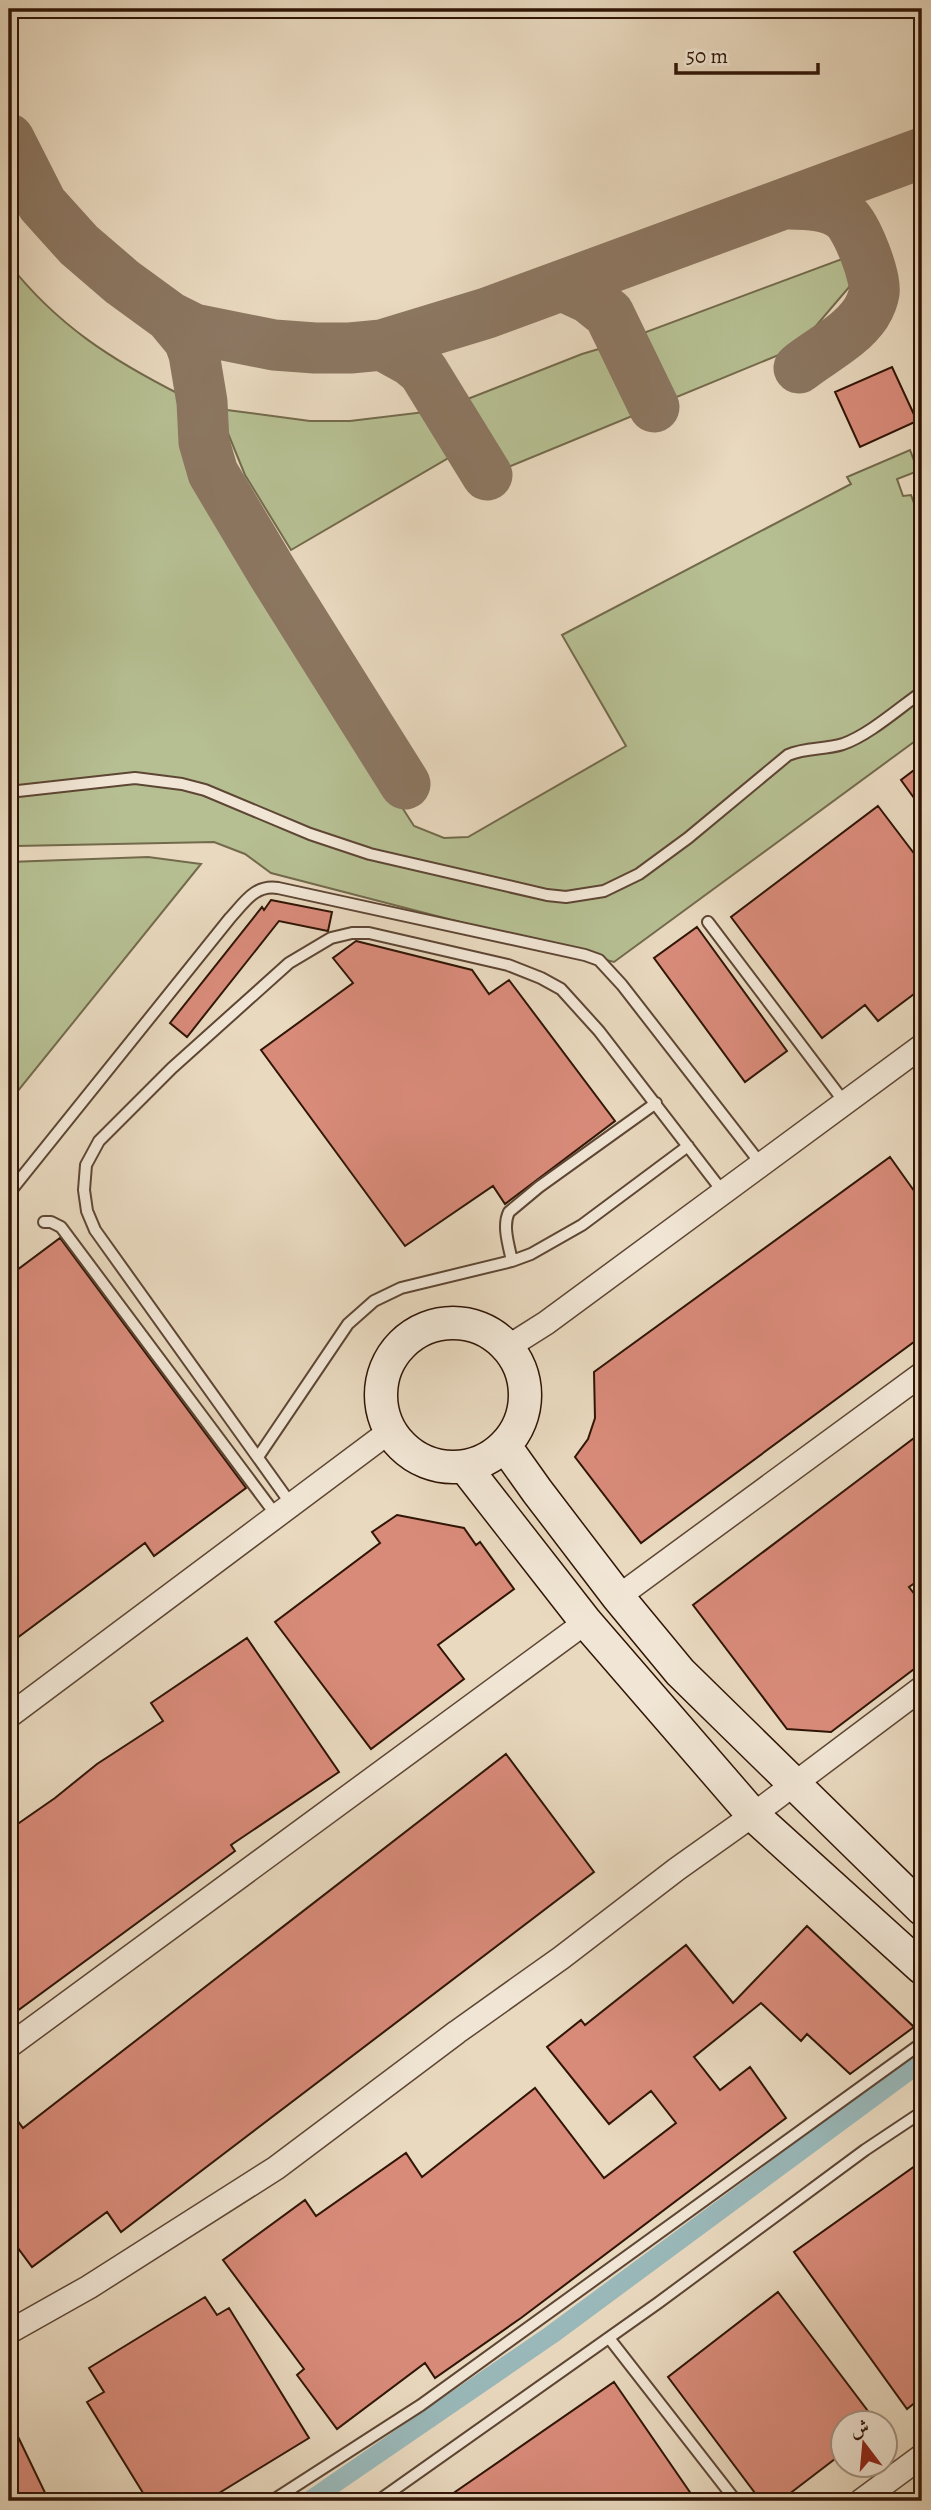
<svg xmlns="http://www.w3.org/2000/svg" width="931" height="2510" font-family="Alegreya,Amiri,serif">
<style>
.green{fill:#b6bf92;stroke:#736a4c;stroke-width:2}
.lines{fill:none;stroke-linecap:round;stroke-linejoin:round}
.canal{stroke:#9ab9ba;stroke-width:19}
.taxiway{stroke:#8c7762;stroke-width:51}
.building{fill:#d98b7a;stroke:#301506;stroke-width:2}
.lane-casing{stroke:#5e4634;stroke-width:14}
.street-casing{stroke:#5e4634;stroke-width:26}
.secondary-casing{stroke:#301506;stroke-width:35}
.lane{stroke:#f1e6d5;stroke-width:10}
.street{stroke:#f1e6d5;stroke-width:23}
.secondary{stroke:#f1e6d5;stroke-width:32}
</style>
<rect width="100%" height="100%" fill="#e9d9bf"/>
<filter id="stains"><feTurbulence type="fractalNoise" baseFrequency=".00286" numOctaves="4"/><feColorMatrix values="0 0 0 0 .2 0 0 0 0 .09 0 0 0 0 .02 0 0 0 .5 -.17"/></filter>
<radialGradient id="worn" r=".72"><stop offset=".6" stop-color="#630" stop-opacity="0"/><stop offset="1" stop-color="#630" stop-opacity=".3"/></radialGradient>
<path class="green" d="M 850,256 L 857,260 L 862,272 L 798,347 L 667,401 L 638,335 Z
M 9,264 C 58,326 112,360 181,395 L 192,465 L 202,488 L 253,574 L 414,826 L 444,838 L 468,837 L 626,746 L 562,635 L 851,484 L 847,477 L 910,450 L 918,471 L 897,479 L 903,496 L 911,495 L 914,503 L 922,499 L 922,736 L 614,962 L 271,873 L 245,854 L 214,842 L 16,846 L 9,844 Z
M 609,346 L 642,412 L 501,470 L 464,412 L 465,400 L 582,354 Z
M 227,410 L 310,421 L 350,421 L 433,411 L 441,420 L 475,481 L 467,484 L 452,456 L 291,550 L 245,475 L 225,426 Z
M 148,857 L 201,864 L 9,1102 L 9,862 Z"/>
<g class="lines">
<path class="canal" d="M 309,2501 L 551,2335 L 922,2061"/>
<path class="taxiway" d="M 9,139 L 42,204 L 79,245 L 122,282 L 170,317 L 194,329 L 274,345 L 315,348 L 350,348 L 382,345 L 487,313 L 922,153
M 789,204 C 807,204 832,205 846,218 C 857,228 877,278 874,293 C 873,299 869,308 866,313 C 850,337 820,351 799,368
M 563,286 L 589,298 L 609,314 L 654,407
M 170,317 L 189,340 L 194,354 L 202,402 L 204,442 L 213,473 L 272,572 L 405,784
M 382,345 L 411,361 L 423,371 L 487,475"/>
</g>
<path class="building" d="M 892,367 L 917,421 L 860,447 L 835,392 Z
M 922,764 L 922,809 L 901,780 Z
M 878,806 L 922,864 L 922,988 L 878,1021 L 865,1005 L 822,1038 L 731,917 Z
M 271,900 L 332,912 L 328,931 L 279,921 L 187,1037 L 170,1023 L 262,907 L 264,910 Z
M 697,927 L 787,1051 L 745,1082 L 654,958 Z
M 356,941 L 472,970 L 489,994 L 509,980 L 615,1121 L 505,1204 L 493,1186 L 405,1246 L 261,1050 L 353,983 L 333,958 Z
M 890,1157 L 922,1202 L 922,1336 L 641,1543 L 575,1457 L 588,1439 L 595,1418 L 594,1372 Z
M 60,1238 L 246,1488 L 154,1556 L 145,1543 L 9,1644 L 9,1276 Z
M 922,1432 L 922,1578 L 909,1587 L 922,1604 L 922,1663 L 831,1732 L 787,1729 L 693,1605 Z
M 397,1515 L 464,1528 L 476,1545 L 480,1542 L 514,1589 L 438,1645 L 464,1679 L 371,1749 L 275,1622 L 380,1543 L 372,1532 Z
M 247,1638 L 339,1772 L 231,1845 L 235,1851 L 9,2017 L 9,1830 L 55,1798 L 97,1764 L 163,1721 L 151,1703 Z
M 506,1754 L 594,1872 L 121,2232 L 107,2212 L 32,2267 L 9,2236 L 9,2109 L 23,2128 Z
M 807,1926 L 914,2027 L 850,2074 L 807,2034 L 801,2041 L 761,2003 L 694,2057 L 720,2090 L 750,2067 L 786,2118 L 521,2318 L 435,2378 L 425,2363 L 337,2429 L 297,2375 L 304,2369 L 223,2260 L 305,2200 L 316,2216 L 406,2153 L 422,2177 L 535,2088 L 604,2178 L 676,2123 L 651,2091 L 609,2124 L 547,2047 L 581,2020 L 585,2025 L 686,1945 L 733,2003 Z
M 922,2161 L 922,2397 L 907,2409 L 794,2252 Z
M 778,2292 L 877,2423 L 844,2423 L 844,2452 L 780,2501 L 761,2501 L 668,2377 Z
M 205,2297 L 217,2315 L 229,2308 L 309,2438 L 206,2501 L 148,2501 L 87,2402 L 104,2392 L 89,2368 Z
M 614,2382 L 696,2501 L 442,2501 Z
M 9,2418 L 49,2501 L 9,2501 Z"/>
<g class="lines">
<g class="lane-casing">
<path id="lane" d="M 9,792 L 135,778 L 182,784 L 205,790 L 310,834 L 370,854 L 547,895 L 566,897 L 604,891 L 639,874 L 688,838 L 788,755 C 806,747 824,750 843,744 C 869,735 899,708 922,692
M 708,922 L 845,1103
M 9,1193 L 230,918 C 244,903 255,884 278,888 L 585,955 L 599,960 L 622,985 L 761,1164
M 44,1222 L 51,1222 L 61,1227 L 276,1515
M 512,1261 C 509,1246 502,1226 509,1212 L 539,1187 L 656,1103
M 258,1457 L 348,1324 L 374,1301 L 401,1288 L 512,1261 L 531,1254 L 582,1225 L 688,1146
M 291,1504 L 95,1230 L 87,1211 L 84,1190 L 86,1165 L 99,1141 L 172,1068 L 289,963 L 331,938 L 352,933 L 369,933 L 508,965 L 541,978 L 561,989 L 599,1031 L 723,1192
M 609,2338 L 736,2501
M 272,2501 L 421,2405 L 922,2043
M 378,2501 L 658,2303 L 865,2150 L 922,2112"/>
</g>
<g class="street-casing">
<path id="street" d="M 508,1347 L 546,1323 L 922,1046
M 618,1597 L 922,1374
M 9,1716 L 390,1431
M 9,2046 L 586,1622
M 9,2332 L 89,2287 L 276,2168 L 457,2032 L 561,1958 L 677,1869 L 753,1815 L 922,1688
M 861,2501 L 922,2456"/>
</g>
<g class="secondary-casing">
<path id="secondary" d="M381 1395a72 72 0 1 1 144 0a72 72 0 1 1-144 0Z
M 505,1446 L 537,1491 L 618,1597 L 680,1672 L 922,1909
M 465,1467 L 586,1622 L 753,1815 L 922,1968"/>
</g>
<use href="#lane" class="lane"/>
<use href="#street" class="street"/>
<use href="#secondary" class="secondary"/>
</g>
<rect width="931" height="2510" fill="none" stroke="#e9d9bf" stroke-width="35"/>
<rect x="10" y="10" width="910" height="2489" fill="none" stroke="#301506" stroke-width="3.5"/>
<rect x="18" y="18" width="896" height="2475" fill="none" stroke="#301506" stroke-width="2"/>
<g transform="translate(864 2444) rotate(344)"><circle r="33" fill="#f1e6d5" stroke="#a49282" stroke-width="2"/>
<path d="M0-5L12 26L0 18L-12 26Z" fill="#8f2418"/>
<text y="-10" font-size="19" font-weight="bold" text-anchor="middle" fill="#301506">ش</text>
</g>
<path d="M676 63v10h142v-10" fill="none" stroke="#301506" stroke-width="3.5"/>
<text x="686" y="63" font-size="21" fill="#301506" stroke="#f1e6d5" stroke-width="5" paint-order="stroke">50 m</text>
<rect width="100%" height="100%" filter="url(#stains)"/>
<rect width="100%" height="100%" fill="url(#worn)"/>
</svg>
